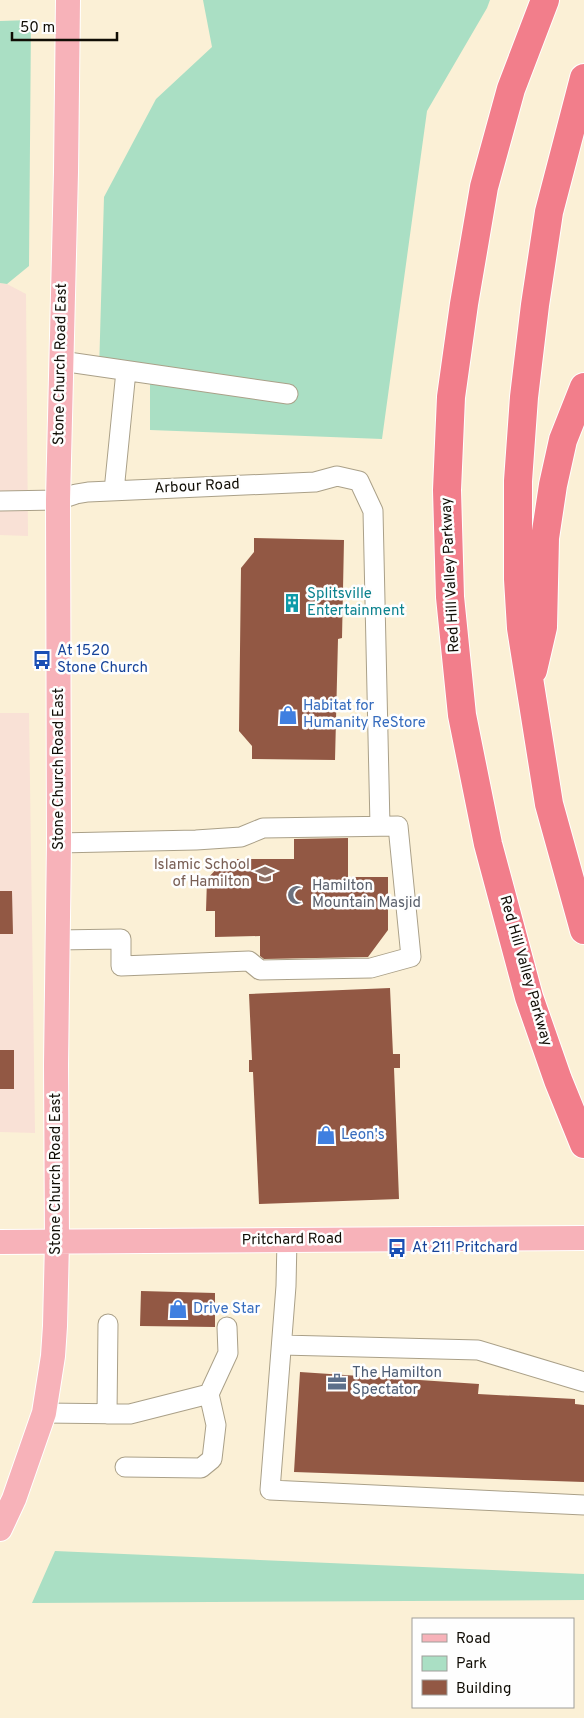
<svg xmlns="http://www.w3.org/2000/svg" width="584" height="1718" font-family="Overpass,sans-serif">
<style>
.industrial{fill:#f9e1d6}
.green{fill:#aadfc4}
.building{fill:#925844}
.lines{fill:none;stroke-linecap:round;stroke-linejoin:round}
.minor-casing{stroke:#aaa088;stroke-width:21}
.major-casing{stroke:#fff;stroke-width:26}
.highway-casing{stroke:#fff;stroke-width:30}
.minor{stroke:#fff;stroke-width:19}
.major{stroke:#f7b2b9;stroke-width:24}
.highway{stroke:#f27e8b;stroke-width:28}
.labels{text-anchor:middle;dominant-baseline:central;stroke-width:5;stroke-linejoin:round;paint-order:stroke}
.street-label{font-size:15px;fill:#100d05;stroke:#fefefe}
.culture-label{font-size:15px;fill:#0d838f;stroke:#fefefe;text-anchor:start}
.transit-label{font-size:15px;fill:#164399;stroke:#fefefe;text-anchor:start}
.shop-label{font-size:15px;fill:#366cbe;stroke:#fefefe;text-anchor:start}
.education-label{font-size:15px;fill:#785e54;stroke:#fefefe;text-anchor:end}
.worship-label{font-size:15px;fill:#5b616d;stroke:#fefefe;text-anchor:start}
.service-label{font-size:15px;fill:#4e5e75;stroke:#fefefe;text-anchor:start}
</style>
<rect width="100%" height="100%" fill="#fbf0d6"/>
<path class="industrial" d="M 0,283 L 7,284 L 26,294 L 28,536 L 0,535 Z
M 0,713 L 29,713 L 35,1133 L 0,1132 Z"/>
<path class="green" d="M 203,0 L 490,0 L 487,8 L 427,111 L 382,439 L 150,430 L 150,372 L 99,371 L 104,197 L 156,99 L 212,47 Z
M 31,20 L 29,266 L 7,284 L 0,283 L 0,21 Z
M 55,1551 L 584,1574 L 584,1600 L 32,1603 Z"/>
<path class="building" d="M 254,538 L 344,540 L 342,638 L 338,639 L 335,760 L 252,759 L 252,746 L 239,731 L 241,568 L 254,552 Z
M 348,838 L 348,877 L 388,877 L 388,930 L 368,957 L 264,959 L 260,956 L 260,936 L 215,937 L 215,911 L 206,911 L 207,879 L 221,864 L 237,864 L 237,859 L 294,859 L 294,839 Z
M 0,891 L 12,891 L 13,934 L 0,934 Z
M 390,988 L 393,1054 L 400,1054 L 400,1068 L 394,1068 L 399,1199 L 259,1204 L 253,1072 L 249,1072 L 249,1060 L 252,1060 L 249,994 Z
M 0,1050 L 14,1050 L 14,1089 L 0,1089 Z
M 141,1291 L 215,1293 L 215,1327 L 140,1326 Z
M 300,1372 L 479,1384 L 478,1394 L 575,1399 L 575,1404 L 584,1405 L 584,1482 L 294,1472 Z"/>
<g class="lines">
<g class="minor-casing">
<path id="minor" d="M 61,361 L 288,394
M 114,491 L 126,371
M 0,501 L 58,500 L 76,494 L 88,492 L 315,482 L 337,476 L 359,481 L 373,511 L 380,826
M 57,940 L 121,939 L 121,966 L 249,961 L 260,970 L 371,968 L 411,957 L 398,826 L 263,828 L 241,837 L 196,840 L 59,843
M 287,1240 L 286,1286 L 270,1490 L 584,1505
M 282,1345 L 478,1350 L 584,1382
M 44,1413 L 130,1414 L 209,1394 L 228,1353 L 227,1327
M 107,1414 L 108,1324
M 125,1467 L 201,1468 L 212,1459 L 216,1425 L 209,1394"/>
</g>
<g class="major-casing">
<path id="major" d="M 0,1242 L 584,1238
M 0,1529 L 14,1499 L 44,1413 L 53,1356 L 55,1326 L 57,1242 L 56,1065 L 59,843 L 58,500 L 66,172 L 68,0"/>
</g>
<g class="highway-casing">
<path id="highway" d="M 545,0 L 511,89 L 484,187 L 464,304 L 451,397 L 447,490 L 450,597 L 462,715 L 488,844 L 529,997 L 558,1080 L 584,1144
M 584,78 L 549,212 L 535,305 L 524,397 L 518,481 L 518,579 L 521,628 L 549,804 L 584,930
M 533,670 L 543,627 L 545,538 L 553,485 L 563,440 L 584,387"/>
</g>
<use href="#minor" class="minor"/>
<use href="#major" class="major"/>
<use href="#highway" class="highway"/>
</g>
<defs>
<g id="building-bare" transform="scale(1.5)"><path d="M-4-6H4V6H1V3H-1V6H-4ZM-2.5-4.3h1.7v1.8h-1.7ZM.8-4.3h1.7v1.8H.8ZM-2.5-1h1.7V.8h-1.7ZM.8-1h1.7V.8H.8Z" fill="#0f9aa8" stroke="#fefefe" stroke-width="2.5" paint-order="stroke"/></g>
<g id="bus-bare" transform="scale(1.5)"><path d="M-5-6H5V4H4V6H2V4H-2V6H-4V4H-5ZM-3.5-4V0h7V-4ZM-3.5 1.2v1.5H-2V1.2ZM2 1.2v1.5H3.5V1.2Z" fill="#1a4fb4" stroke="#fefefe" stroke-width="2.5" paint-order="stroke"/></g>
<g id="shop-bare" transform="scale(1.5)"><path d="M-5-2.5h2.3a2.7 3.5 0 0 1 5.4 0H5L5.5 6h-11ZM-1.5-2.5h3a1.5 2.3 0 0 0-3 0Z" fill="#3f7fe0" stroke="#fefefe" stroke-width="2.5" paint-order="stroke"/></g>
<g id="school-bare" transform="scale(1.5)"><path d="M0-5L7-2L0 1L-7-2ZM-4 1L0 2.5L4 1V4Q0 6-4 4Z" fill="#8d6e63" stroke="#fefefe" stroke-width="2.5" paint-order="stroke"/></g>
<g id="mosque-bare" transform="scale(1.5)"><path d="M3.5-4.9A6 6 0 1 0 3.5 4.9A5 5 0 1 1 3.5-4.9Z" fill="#6b7280" stroke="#fefefe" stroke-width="2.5" paint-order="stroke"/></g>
<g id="office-bare" transform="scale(1.5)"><path d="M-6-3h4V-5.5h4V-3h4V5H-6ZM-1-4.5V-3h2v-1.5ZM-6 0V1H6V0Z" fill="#5c6f8a" stroke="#fefefe" stroke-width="2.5" paint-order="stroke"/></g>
</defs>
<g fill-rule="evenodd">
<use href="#building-bare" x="292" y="603"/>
<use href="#bus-bare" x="42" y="660"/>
<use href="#shop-bare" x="288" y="715"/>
<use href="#school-bare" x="265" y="874"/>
<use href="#mosque-bare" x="297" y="895"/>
<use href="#shop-bare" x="326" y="1135"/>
<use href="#bus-bare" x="397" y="1248"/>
<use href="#shop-bare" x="178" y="1309"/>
<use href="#office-bare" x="337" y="1382"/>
</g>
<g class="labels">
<g class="street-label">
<text transform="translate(61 364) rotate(-89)">Stone Church Road East</text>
<text transform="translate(197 487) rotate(-3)">Arbour Road</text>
<text transform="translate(451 575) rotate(-93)">Red Hill Valley Parkway</text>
<text transform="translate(59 769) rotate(-90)">Stone Church Road East</text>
<text transform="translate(525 971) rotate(74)">Red Hill Valley Parkway</text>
<text transform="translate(56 1174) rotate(-90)">Stone Church Road East</text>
<text transform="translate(292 1240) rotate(-1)">Pritchard Road</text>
</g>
<g class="culture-label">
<text x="307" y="594">Splitsville<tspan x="307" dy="17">Entertainment</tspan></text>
</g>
<g class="transit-label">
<text x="57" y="651">At 1520<tspan x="57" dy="17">Stone Church</tspan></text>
<text x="412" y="1248">At 211 Pritchard</text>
</g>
<g class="shop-label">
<text x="303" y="706">Habitat for<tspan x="303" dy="17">Humanity ReStore</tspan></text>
<text x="341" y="1135">Leon's</text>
<text x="193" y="1309">Drive Star</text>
</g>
<g class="education-label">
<text x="250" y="865">Islamic School<tspan x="250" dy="17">of Hamilton</tspan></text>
</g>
<g class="worship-label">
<text x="312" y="886">Hamilton<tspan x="312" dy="17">Mountain Masjid</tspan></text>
</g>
<g class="service-label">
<text x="352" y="1373">The Hamilton<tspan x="352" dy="17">Spectator</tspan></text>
</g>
</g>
<rect x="412" y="1618" width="162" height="90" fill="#fefefe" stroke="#9f9e9a"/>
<rect x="422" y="1634" width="25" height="8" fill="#f7b2b9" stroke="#9f9e9a"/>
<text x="456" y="1643" font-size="15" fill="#100d05">Road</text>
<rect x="422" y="1656" width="25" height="15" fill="#aadfc4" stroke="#9f9e9a"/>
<text x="456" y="1668" font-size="15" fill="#100d05">Park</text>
<rect x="422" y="1680" width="25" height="15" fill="#925844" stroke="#9f9e9a"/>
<text x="456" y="1693" font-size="15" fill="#100d05">Building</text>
<path d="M12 32v8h105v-8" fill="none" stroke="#100d05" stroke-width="2.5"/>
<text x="20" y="32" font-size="15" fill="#100d05" stroke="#fefefe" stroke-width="4" paint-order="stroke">50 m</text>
</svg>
